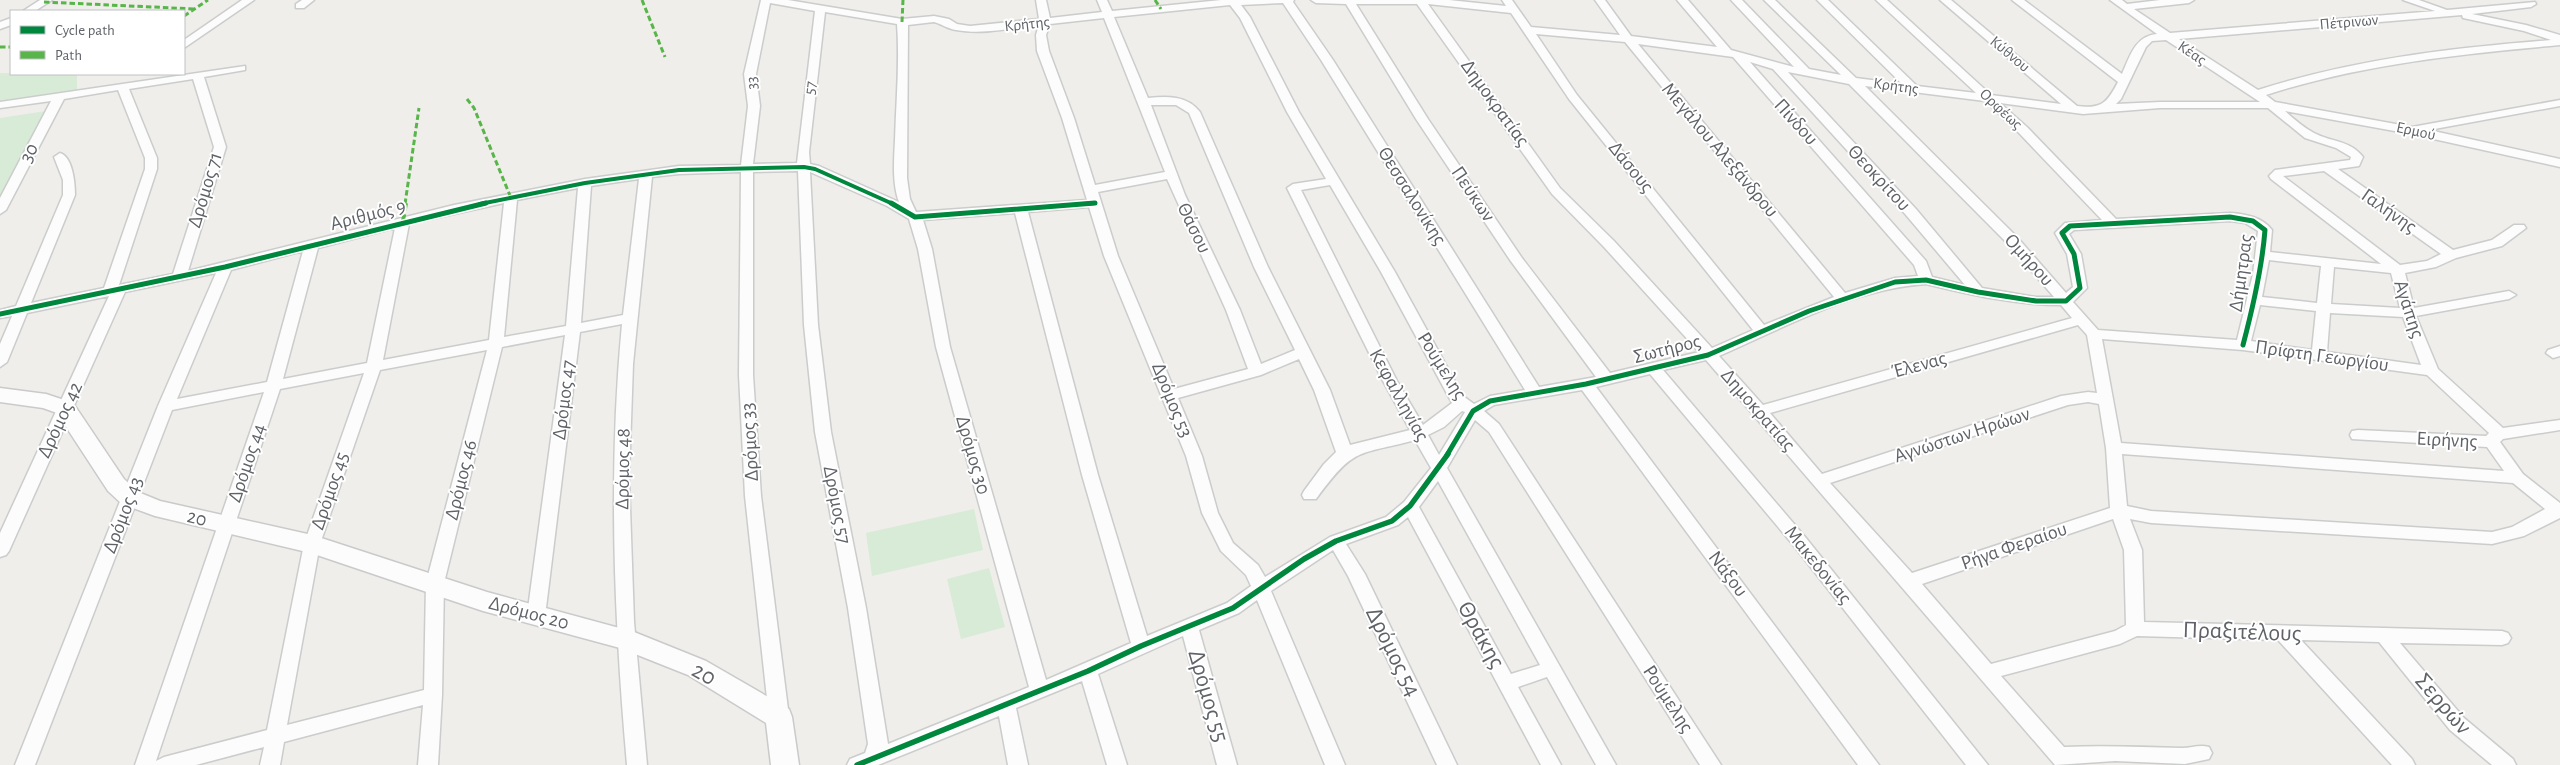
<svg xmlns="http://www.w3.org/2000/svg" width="2560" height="765" font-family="'Alegreya Sans',sans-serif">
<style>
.green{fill:#d8ebd6}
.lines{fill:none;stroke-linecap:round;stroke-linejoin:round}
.street-casing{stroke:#cbcccc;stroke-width:3}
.secondary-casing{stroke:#cacacb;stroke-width:3}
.street{fill:#fdfcfc;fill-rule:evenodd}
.secondary{fill:#fdfcfc;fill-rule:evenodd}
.quiet-far1{stroke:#58b549;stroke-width:3;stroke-dasharray:5.5 3;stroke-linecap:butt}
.quiet{stroke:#58b549;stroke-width:4;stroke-dasharray:7 4;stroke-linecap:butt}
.cycleway-far2-casing{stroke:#fff;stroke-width:6}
.cycleway-far1-casing{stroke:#fff;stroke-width:8}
.cycleway-casing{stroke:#fff;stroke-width:9}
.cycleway-far2{stroke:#00873e;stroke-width:4}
.cycleway-far1{stroke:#00873e;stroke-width:5}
.cycleway{stroke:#00873e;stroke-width:5.5}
.labels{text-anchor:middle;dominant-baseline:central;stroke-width:4;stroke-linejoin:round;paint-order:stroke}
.far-street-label{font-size:16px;fill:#5f6368;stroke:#fff}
.street-label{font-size:20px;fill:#5f6368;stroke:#fff}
.near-street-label{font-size:24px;fill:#5f6368;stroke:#fff}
</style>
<rect width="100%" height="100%" fill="#efeeea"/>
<path class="green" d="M 0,73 L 77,74 L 77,91 L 0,101 Z
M 46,111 L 2,194 L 0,196 L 0,118 Z
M 974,509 L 983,550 L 872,576 L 866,533 Z
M 989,568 L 1005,627 L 961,639 L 947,579 Z"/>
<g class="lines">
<g class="street-casing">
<path id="street" d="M 40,0 L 52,0 L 35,11 L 23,11 Z
M 242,0 L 254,0 L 184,48 L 184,40 Z
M 302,0 L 314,0 L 304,8 L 296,8 L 296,4 Z
M 761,0 L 788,0 L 902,19 L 934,16 L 949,19 L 957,24 L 970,26 L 1039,19 L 1036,0 L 1046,0 L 1050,18 L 1102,12 L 1097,0 L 1107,0 L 1112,11 L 1221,0 L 1294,0 L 1293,2 L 1333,60 L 1539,387 L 1596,377 L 1510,260 L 1416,119 L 1346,4 L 1316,3 L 1311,0 L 1449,0 L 1506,6 L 1502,0 L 1512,0 L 1531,27 L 1620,35 L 1595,0 L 1605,0 L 1631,36 L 1717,47 L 1677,0 L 1688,0 L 1731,50 L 1794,67 L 1731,0 L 1742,0 L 1809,69 L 1841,75 L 1764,0 L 1775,0 L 1856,78 L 1902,84 L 1817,0 L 1828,0 L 1917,86 L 1976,93 L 1876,0 L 1887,0 L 1991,95 L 2061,104 L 1940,0 L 1951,0 L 2077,106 C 2102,109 2107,103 2118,82 L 2012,0 L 2024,0 L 2122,74 C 2130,56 2135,36 2157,34 L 2110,0 L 2122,0 L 2127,4 L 2160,0 L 2194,0 L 2189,3 L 2134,9 L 2170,33 L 2435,11 L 2403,0 L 2419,0 L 2447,10 L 2535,2 L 2536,4 L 2531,7 L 2472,14 L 2526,25 L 2560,35 L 2560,45 C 2460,54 2361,64 2266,95 L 2275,102 L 2412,127 L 2560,100 L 2560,106 L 2429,130 L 2560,159 L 2560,167 L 2411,134 L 2285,111 C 2294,119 2303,127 2314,133 C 2331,142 2350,140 2363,157 L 2359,166 L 2338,169 L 2453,250 L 2492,240 L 2514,225 L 2524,225 L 2526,228 L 2502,246 L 2456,258 L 2436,267 L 2405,273 L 2414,308 L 2509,291 L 2516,295 L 2509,299 L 2416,316 L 2438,369 L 2503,428 L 2560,420 L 2560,430 L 2503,439 L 2500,442 L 2523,474 L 2560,503 L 2560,518 L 2524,536 L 2492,544 L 2151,523 L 2130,519 L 2142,550 L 2144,622 L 2502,631 L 2508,633 L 2511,638 L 2508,643 L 2502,645 L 2400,643 L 2464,718 L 2513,759 L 2516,765 L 2492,765 L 2450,730 L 2379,642 L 2301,640 L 2412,759 L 2415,765 L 2392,765 L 2278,640 L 2137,636 L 2120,644 L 2001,676 L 2064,747 C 2104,745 2142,747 2182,748 C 2192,748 2199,744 2209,747 L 2212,753 L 2209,759 L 2185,764 L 2115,761 L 2055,765 L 1706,360 L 1663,370 L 1806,538 L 1988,765 L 1966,765 L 1794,546 L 1650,374 L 1596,387 L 1879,765 L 1858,765 L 1582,390 L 1494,405 L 1484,411 L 1499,424 L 1721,765 L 1700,765 L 1489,432 L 1475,420 L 1447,468 L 1616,765 L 1596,765 L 1547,677 L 1518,687 L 1561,765 L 1541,765 L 1408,517 L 1398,525 L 1346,544 L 1365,574 L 1457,765 L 1437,765 L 1348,576 L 1333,550 L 1271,591 L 1345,765 L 1325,765 L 1257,600 L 1239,613 L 1199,630 L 1237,765 L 1217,765 L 1183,636 L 1098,674 L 1127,765 L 1107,765 L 1082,681 L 1016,708 L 1028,765 L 1008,765 L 999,716 L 878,765 L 847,765 L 850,759 L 865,753 L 868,744 L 848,608 L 815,432 L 804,325 L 798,171 L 753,172 L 753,375 L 761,496 L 789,717 L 786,723 L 779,725 L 772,723 L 769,717 L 745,496 L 739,375 L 741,172 L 679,174 L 652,177 L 633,364 L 629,478 L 634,622 L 647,765 L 627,765 C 614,618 608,472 622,324 L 580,332 L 545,616 L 542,621 L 536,623 L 530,621 L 527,616 L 565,335 L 502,347 L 444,583 L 442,695 L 438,765 L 418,765 L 423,705 L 284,742 L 280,765 L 260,765 L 264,747 L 196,765 L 135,765 L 264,392 L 172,410 L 35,765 L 15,765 L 158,406 L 216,273 L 125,292 L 9,551 L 6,555 L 0,557 L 0,533 L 109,296 L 27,313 L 7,362 L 0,367 L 0,344 L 12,316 L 0,318 L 0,310 L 16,306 L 63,195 L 63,180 L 54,157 L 60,153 C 73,157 75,184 75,195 L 31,303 L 104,288 L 145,169 L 145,158 L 118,90 L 64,99 L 6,210 L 0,214 L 0,198 L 51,101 L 0,108 L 0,102 L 245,66 L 245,70 L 204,77 L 226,147 L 188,271 L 454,205 L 585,179 L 679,166 L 741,165 L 748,106 L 744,74 ZM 770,3 L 815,11 L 797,163 L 753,164 L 760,106 L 756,74 ZM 1283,3 L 1321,60 L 1525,390 L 1490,396 L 1474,404 L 1463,396 L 1395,272 L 1299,112 L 1250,17 L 1241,5 ZM 1356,4 L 1417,4 L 1552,194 L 1604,247 L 1699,352 L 1610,373 L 1522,258 L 1428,119 ZM 1428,4 L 1511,13 L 1569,99 L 1753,330 L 1712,348 L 1614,241 L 1560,188 ZM 1230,5 L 1240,18 L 1287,112 L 1326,179 L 1293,184 L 1287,188 L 1383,381 L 1410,430 L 1350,445 L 1330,390 L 1268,267 L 1200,112 C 1187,95 1167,96 1148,98 L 1114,17 ZM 825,12 L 897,24 C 900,63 896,102 895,140 C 894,160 892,183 899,202 L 819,166 L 810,164 L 809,152 ZM 2462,15 L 2463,18 L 2524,31 L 2551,40 C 2451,48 2354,59 2258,90 L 2179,39 ZM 1104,18 L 1165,172 L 1095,185 L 1074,118 L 1049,51 L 1046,35 L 1050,24 ZM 934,22 C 942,24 948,29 956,30 C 983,35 1012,28 1039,25 L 1036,35 L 1037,51 L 1062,118 L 1087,200 L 916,212 L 910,199 L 907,178 L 908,25 ZM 1536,34 L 1625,42 L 1834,297 L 1764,325 L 1577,95 ZM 2166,40 L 2260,102 L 2160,102 L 2116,104 L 2121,99 L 2146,47 L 2152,41 ZM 1638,44 L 1733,57 L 1914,265 L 1918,276 L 1895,278 L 1845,293 ZM 1750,62 L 1773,69 L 1906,215 L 1965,285 L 1932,277 L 1926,261 ZM 1788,72 L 1849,84 L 2007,243 L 2054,297 L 2036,297 L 1982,288 L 1916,209 ZM 193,79 L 214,147 L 173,274 L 119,285 L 157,169 L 157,158 L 129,89 ZM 1865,86 L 1985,101 L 2019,133 L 2102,220 L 2065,223 L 2055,233 L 2067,254 L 2073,287 L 2066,293 L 2017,237 ZM 2000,103 L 2083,114 L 2160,108 L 2268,108 L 2305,138 L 2336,148 L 2351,157 L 2350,160 L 2275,170 L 2269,176 L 2271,179 L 2381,264 L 2270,252 L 2272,230 C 2262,217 2246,214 2230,213 L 2116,219 L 2027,127 ZM 1151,105 L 1176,105 L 1189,113 L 1254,267 L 1295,350 L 1261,364 L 1240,310 L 1185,195 ZM 2324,171 L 2441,254 L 2427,261 L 2400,265 L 2283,176 ZM 810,172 L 887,206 L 909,219 L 918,249 L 936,347 L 1029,687 L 888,744 L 866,608 L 831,432 L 818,325 ZM 639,179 L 623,315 L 581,323 L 591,186 ZM 1167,179 L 1226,310 L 1248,369 L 1174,389 L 1118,256 L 1098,192 ZM 1330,185 L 1381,272 L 1452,403 L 1423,425 L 1397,381 L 1301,190 ZM 578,188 L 566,326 L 504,337 L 517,200 ZM 504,203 L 489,340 L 383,360 L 409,224 ZM 1089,207 L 1104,256 L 1186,456 L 1202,513 L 1221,551 L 1246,575 L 1251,586 L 1227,603 L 1147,636 L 1098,475 L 1028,212 ZM 1015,213 L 1082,475 L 1131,643 L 1046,680 L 950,347 L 932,249 L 923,220 ZM 2230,221 L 2245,223 L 2258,231 L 2253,274 L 2237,340 L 2098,330 L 2073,302 L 2087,288 L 2081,254 L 2069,234 L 2074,230 ZM 395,228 L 367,363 L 283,379 L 318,248 ZM 303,251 L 267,382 L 177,399 L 231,270 ZM 2269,260 L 2321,266 L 2317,303 L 2262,297 ZM 2334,267 L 2391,273 L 2400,308 L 2331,304 ZM 1926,284 C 1971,295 2015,305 2061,305 L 2072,318 L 1763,405 L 1719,356 C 1785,327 1853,289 1926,284 ZM 2260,305 L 2316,311 L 2312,350 L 2251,341 ZM 2330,313 L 2403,317 L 2421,365 L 2327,352 ZM 2078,325 L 2087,335 L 2097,393 L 2088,392 L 2061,396 L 1822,474 L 1770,413 ZM 2102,339 L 2243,350 L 2427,375 L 2489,433 L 2486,436 L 2358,430 L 2352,431 L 2350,435 L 2352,439 L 2487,447 L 2504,471 L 2121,443 ZM 487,350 L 426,583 L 424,690 L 287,725 L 320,544 L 380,370 ZM 1299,359 L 1314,390 L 1336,452 L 1324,464 L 1304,491 L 1302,495 L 1304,499 L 1316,499 C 1355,446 1356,456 1415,440 L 1431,468 L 1404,502 L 1386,517 L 1330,537 L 1265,577 L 1258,565 L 1233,543 L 1218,513 L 1202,456 L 1178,398 L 1261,375 ZM 364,373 L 304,544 L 267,730 L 164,757 L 156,761 L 280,389 ZM 2088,402 L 2099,404 L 2106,448 L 2110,508 L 1912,573 L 1830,483 L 2068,405 ZM 1462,411 L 1465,412 L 1439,455 L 1428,435 L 1444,427 ZM 2122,454 L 2513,483 L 2545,509 L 2512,527 L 2492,532 L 2151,511 L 2127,506 ZM 1438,481 L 1540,665 L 1511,674 L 1419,507 ZM 2113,519 L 2124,550 L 2126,625 L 2115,631 L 1991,664 L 1922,584 Z
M 11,18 L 11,25 L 0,29 L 0,22 Z
M 2560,346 L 2560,356 L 2553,358 L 2546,353 L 2548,350 Z"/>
</g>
<g class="secondary-casing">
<path id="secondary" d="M 0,388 L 46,394 L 73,403 L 124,479 L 138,492 L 160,501 L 312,535 L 487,592 L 634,632 L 706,661 L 789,709 L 792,717 L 799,765 L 771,765 L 766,723 L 688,675 L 620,648 L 483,611 L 311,553 L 155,516 L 122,504 L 108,491 L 57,413 L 43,408 L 0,402 Z"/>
</g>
<use href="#street" class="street"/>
<use href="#secondary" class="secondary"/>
<path class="quiet-far1" d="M 642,0 L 665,57
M 1155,0 L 1161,9
M 44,2 L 195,9
M 184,16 L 208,0
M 902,22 L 903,0
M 0,47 L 11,47
M 467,99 L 474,108 L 511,198
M 405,204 L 419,108"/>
<path class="quiet" d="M 403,221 L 406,203"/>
<g class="cycleway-far2-casing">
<path id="cycleway-far2" d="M 480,204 L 585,183 L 679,170 L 804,167 L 815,169 L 893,204
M 1084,204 L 1095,203"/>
</g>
<g class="cycleway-far1-casing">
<path id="cycleway-far1" d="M 891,203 L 915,217 L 1095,203
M 0,314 L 225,267 L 486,203
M 1447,455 L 1473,411 L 1490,401 L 1586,384 L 1708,355 L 1809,311 L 1895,282 L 1926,280 L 1978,292 L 2036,301 L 2066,301 L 2080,288 L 2074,254 L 2062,233 L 2070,226 L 2230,217 L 2253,221 L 2265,230 C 2262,269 2253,307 2243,345"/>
</g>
<g class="cycleway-casing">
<path id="cycleway" d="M 857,765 L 1088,671 L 1141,646 L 1233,608 L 1304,559 L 1336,541 L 1392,521 L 1410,506 L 1448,454"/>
</g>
<use href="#cycleway-far2" class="cycleway-far2"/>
<use href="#cycleway-far1" class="cycleway-far1"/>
<use href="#cycleway" class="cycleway"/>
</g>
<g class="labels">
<g class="far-street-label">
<text transform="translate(2349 22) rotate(-5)">Πέτρινων</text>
<text transform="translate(1027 24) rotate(-6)">Κρήτης</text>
<text transform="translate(2192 53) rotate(34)">Κέας</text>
<text transform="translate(2010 54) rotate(40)">Κύθνου</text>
<text transform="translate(752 83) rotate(-93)">33</text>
<text transform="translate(1896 86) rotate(8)">Κρήτης</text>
<text transform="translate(810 88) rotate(-83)">57</text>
<text transform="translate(2001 109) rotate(43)">Ορφέως</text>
<text transform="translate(2416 131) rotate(12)">Ερμού</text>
</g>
<g class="street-label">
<text transform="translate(1495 103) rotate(54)">Δημοκρατίας</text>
<text transform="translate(1796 122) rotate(48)">Πίνδου</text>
<text transform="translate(1720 150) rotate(50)">Μεγάλου Αλεξάνδρου</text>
<text transform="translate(29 153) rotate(-62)">30</text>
<text transform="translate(1631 167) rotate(51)">Δάσους</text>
<text transform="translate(1879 178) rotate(47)">Θεοκρίτου</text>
<text transform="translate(205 190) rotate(-73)">Δρόμος 71</text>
<text transform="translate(1473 194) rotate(56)">Πεύκων</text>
<text transform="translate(1412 196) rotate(58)">Θεσσαλονίκης</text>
<text transform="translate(2389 211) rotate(35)">Γαλήνης</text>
<text transform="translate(368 215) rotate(-14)">Αριθμός 9</text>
<text transform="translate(1194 228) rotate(64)">Θάσου</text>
<text transform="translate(2029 260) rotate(48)">Ομήρου</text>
<text transform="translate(2241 273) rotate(-82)">Δήμητρας</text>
<text transform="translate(2409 309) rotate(72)">Αγάπης</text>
<text transform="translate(1667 349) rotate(-14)">Σωτήρος</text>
<text transform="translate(2322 356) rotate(8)">Πρίφτη Γεωργίου</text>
<text transform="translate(1919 365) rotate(-15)">Έλενας</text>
<text transform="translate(1442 366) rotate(58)">Ρούμελης</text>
<text transform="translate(1399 395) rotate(61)">Κεφαλληνίας</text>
<text transform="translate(564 400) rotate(-83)">Δρόμος 47</text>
<text transform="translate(1172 400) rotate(68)">Δρόμος 53</text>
<text transform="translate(1758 410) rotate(49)">Δημοκρατίας</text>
<text transform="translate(60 420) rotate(-65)">Δρόμος 42</text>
<text transform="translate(1962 435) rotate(-18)">Αγνώστων Ηρώων</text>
<text transform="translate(2447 440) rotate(3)">Ειρήνης</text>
<text transform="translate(750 442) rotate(-93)">Δρόμος 33</text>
<text transform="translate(973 455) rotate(74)">Δρόμος 30</text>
<text transform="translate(247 463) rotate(-71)">Δρόμος 44</text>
<text transform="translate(623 469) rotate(-89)">Δρόμος 48</text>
<text transform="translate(461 480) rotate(-76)">Δρόμος 46</text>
<text transform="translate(330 491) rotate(-71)">Δρόμος 45</text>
<text transform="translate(837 505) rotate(79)">Δρόμος 57</text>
<text transform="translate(123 515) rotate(-69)">Δρόμος 43</text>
<text transform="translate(197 518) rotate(14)">20</text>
<text transform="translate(2014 546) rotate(-19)">Ρήγα Φεραίου</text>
<text transform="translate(1818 565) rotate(51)">Μακεδονίας</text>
<text transform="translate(1728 574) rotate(53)">Νάξου</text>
<text transform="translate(529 613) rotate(15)">Δρόμος 20</text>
<text transform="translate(1668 699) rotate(57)">Ρούμελης</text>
</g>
<g class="near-street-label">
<text transform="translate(2242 632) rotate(2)">Πραξιτέλους</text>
<text transform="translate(1481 635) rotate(61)">Θράκης</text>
<text transform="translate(1393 652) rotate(64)">Δρόμος 54</text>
<text transform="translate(704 674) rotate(29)">20</text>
<text transform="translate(1208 696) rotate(74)">Δρόμος 55</text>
<text transform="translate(2443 704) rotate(49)">Σερρών</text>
</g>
</g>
<rect x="10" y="10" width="175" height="65" fill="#ffffff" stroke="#bfc1c3"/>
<rect x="20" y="26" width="25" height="8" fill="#00873e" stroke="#bfc1c3"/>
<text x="55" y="35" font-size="15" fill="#5f6368">Cycle path</text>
<rect x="20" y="51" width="25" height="8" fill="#58b549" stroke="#bfc1c3"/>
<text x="55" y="60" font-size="15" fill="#5f6368">Path</text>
</svg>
